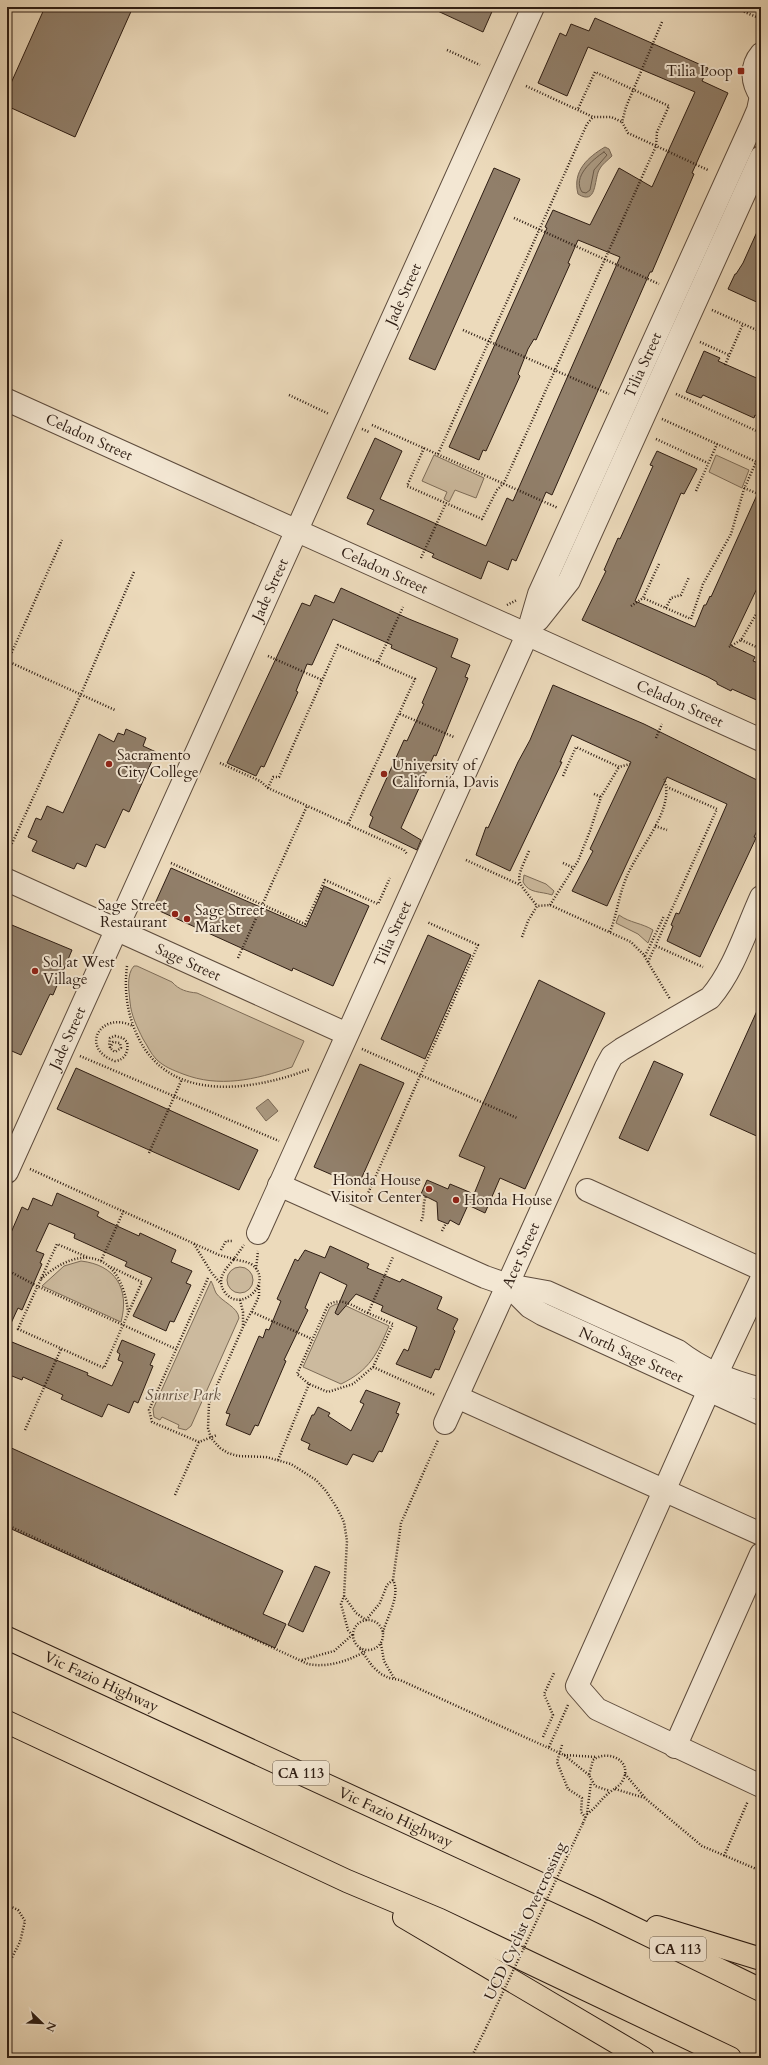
<svg xmlns="http://www.w3.org/2000/svg" width="768" height="2065" font-family="Cardo,serif">
<style>
.green{fill:#ccba9e;stroke:#7d6c58}
.water{fill:#ab9a82;stroke:#796856}
.lines{fill:none;stroke-linecap:round;stroke-linejoin:round}
.shore{stroke:#6c5c4a;stroke-width:1}
.building{fill:#917f6a;stroke:#2e1d13}
.minor-casing{stroke:#5e4c3d;stroke-width:24}
.highway-casing{stroke:#2e1d13;stroke-width:24}
.path{stroke:#2e1d13;stroke-width:2.5;stroke-dasharray:1 2;stroke-linecap:butt}
.minor{stroke:#f3e7d3;stroke-width:22}
.highway{stroke:#ecdabb;stroke-width:22}
.path-bridge{stroke:#2e1d13;stroke-width:2.5;stroke-dasharray:1 2;stroke-linecap:butt}
.poi-dot{fill:#8f2418;stroke:#f3e7d3;stroke-width:1.5}
.labels{text-anchor:middle;dominant-baseline:central;stroke-width:4;stroke-linejoin:round;paint-order:stroke}
.shield{fill:#f3e7d3;stroke:#695a4d;stroke-width:1}
.shield-label{font-size:14px;font-weight:bold;fill:#2e1d13}
.poi-label{font-size:15px;fill:#2e1d13;stroke:#f3e7d3;text-anchor:start}
.street-label{font-size:15px;fill:#2e1d13;stroke:#f3e7d3}
.park-label{font-size:15px;font-style:italic;fill:#5d4c3d;stroke:#f3e7d3}
</style>
<rect width="100%" height="100%" fill="#ecdabb"/>
<filter id="stains"><feTurbulence type="fractalNoise" baseFrequency=".005" numOctaves="4"/><feColorMatrix values="0 0 0 0 .2 0 0 0 0 .09 0 0 0 0 .02 0 0 0 .5 -.17"/></filter>
<radialGradient id="worn" r=".72"><stop offset=".6" stop-color="#630" stop-opacity="0"/><stop offset="1" stop-color="#630" stop-opacity=".3"/></radialGradient>
<path class="green" d="M 434,455 L 484,478 L 476,498 L 455,490 L 449,502 L 444,499 L 447,492 L 422,481 Z
M 716,455 L 749,470 L 742,488 L 709,472 Z
M 524,875 L 546,884 L 554,891 L 552,895 C 541,891 529,894 523,882 Z
M 619,915 C 630,923 642,923 653,930 L 648,943 L 638,934 L 616,923 Z
M 134,966 L 137,966 L 172,982 C 179,990 187,992 197,993 L 304,1041 L 292,1067 C 255,1080 219,1088 183,1074 C 173,1070 164,1067 156,1059 C 151,1054 147,1045 143,1039 C 137,1027 131,1015 130,1002 C 129,992 126,974 134,966 Z
M 81,1261 C 115,1265 130,1288 121,1322 L 42,1286 L 64,1266 Z
M227 1280a13 13 0 1 1 26 0a13 13 0 1 1-26 0Z
M 211,1281 C 213,1284 214,1289 216,1293 C 222,1302 238,1307 239,1318 L 191,1426 L 186,1430 L 178,1428 L 179,1425 L 162,1417 L 160,1420 L 154,1417 L 153,1409 Z
M 336,1304 L 342,1304 L 389,1326 C 377,1354 370,1370 341,1384 L 303,1367 L 330,1307 Z"/>
<path class="water" d="M 605,147 L 609,149 L 612,156 C 607,161 602,164 599,170 C 594,180 597,206 578,194 C 572,171 588,157 605,147 Z
M 268,1099 L 278,1111 L 266,1121 L 256,1108 Z"/>
<g class="lines">
<path class="shore" d="M 604,152 L 607,155 L 594,170 L 590,190 L 586,193 L 582,192 C 572,177 592,160 604,152 Z"/>
</g>
<path class="building" d="M 45,7 L 133,7 L 75,137 L 7,106 L 7,92 Z
M 429,7 L 494,7 L 483,32 Z
M 595,18 L 708,68 L 702,81 L 728,93 L 692,173 L 694,174 L 652,272 L 650,272 L 552,495 L 546,492 L 516,561 L 512,559 L 508,570 L 488,561 L 481,579 L 432,557 L 434,554 L 367,524 L 374,510 L 347,498 L 375,438 L 402,451 L 380,499 L 486,546 L 507,498 L 513,501 L 620,257 L 578,240 L 568,263 L 570,264 L 536,340 L 534,339 L 528,349 L 518,374 L 520,376 L 486,451 L 483,450 L 479,460 L 449,447 L 547,228 L 545,227 L 553,210 L 590,225 L 619,168 L 652,187 L 695,92 L 588,47 L 567,96 L 538,83 L 560,33 L 566,36 L 571,24 L 589,31 Z
M 494,168 L 520,179 L 435,370 L 409,359 Z
M 761,223 L 761,304 L 728,289 L 735,274 L 736,274 L 743,263 Z
M 704,351 L 720,358 L 718,361 L 761,380 L 761,418 L 755,415 L 754,418 L 703,395 L 701,398 L 686,392 Z
M 657,451 L 697,469 L 684,494 L 681,493 L 635,601 L 695,627 L 704,605 L 706,605 L 710,596 L 711,597 L 761,486 L 761,580 L 730,645 L 755,657 L 753,661 L 761,664 L 761,702 L 732,689 L 731,691 L 717,684 L 717,682 L 708,677 L 582,620 L 606,571 L 604,570 L 618,538 L 620,539 L 653,466 L 650,465 Z
M 341,588 L 409,619 L 458,639 L 451,657 L 470,665 L 465,677 L 468,678 L 436,756 L 434,755 L 401,828 L 421,840 L 417,850 L 369,827 L 373,817 L 370,815 L 404,740 L 407,741 L 424,704 L 422,703 L 437,668 L 391,648 L 392,645 L 333,619 L 312,665 L 307,664 L 296,691 L 298,692 L 264,767 L 261,766 L 256,776 L 227,763 L 302,603 L 310,606 L 315,595 L 334,603 Z
M 553,685 L 644,724 L 761,782 L 761,823 L 754,837 L 756,838 L 700,957 L 667,941 L 673,926 L 671,925 L 676,913 L 679,914 L 727,804 L 667,777 L 607,906 L 572,891 L 593,851 L 590,849 L 631,762 L 572,735 L 560,762 L 562,762 L 510,871 L 476,855 L 486,827 L 488,828 L 518,762 L 530,740 Z
M 126,729 L 146,738 L 143,746 L 156,752 L 129,812 L 123,809 L 105,848 L 96,844 L 86,867 L 77,863 L 74,869 L 32,851 L 37,841 L 28,837 L 36,818 L 41,820 L 47,806 L 63,813 L 99,734 L 114,742 L 118,733 L 124,735 Z
M 171,868 L 306,927 L 324,886 L 369,906 L 333,986 L 293,968 L 292,971 L 153,908 Z
M 7,923 L 72,950 L 53,995 L 50,994 L 21,1055 L 7,1049 Z
M 428,935 L 471,955 L 425,1059 L 381,1039 Z
M 539,980 L 605,1013 L 525,1189 L 500,1178 L 485,1213 L 468,1205 L 459,1225 L 450,1220 L 448,1224 L 438,1220 L 437,1202 L 421,1194 L 427,1180 L 448,1189 L 450,1184 L 474,1194 L 485,1167 L 459,1156 Z
M 761,1002 L 761,1138 L 710,1115 Z
M 654,1061 L 683,1074 L 648,1151 L 619,1138 Z
M 360,1064 L 404,1083 L 358,1186 L 314,1167 Z
M 76,1068 L 258,1150 L 239,1190 L 57,1109 Z
M 57,1193 L 99,1212 L 97,1216 L 106,1221 L 139,1236 L 140,1233 L 176,1250 L 171,1262 L 192,1271 L 186,1283 L 191,1285 L 174,1322 L 170,1321 L 166,1331 L 133,1316 L 152,1278 L 125,1266 L 127,1262 L 74,1238 L 75,1234 L 49,1223 L 36,1251 L 44,1254 L 40,1263 L 42,1264 L 22,1310 L 18,1308 L 7,1332 L 7,1242 L 22,1207 L 28,1210 L 33,1198 L 52,1206 Z
M 330,1246 L 369,1264 L 367,1268 L 400,1282 L 402,1279 L 442,1297 L 437,1309 L 458,1319 L 453,1329 L 455,1331 L 439,1370 L 435,1369 L 431,1378 L 396,1364 L 404,1349 L 408,1351 L 417,1327 L 381,1311 L 383,1306 L 356,1294 L 338,1315 L 335,1313 L 347,1285 L 320,1272 L 305,1308 L 308,1310 L 284,1360 L 286,1361 L 258,1426 L 255,1425 L 250,1435 L 226,1425 L 230,1414 L 226,1413 L 259,1336 L 263,1338 L 266,1329 L 269,1330 L 281,1301 L 277,1299 L 295,1259 L 298,1261 L 305,1250 L 325,1258 Z
M 7,1340 L 88,1373 L 87,1375 L 112,1386 L 123,1362 L 118,1360 L 120,1354 L 117,1352 L 122,1340 L 155,1354 L 150,1365 L 153,1366 L 138,1403 L 134,1401 L 129,1413 L 108,1404 L 102,1417 L 61,1399 L 63,1395 L 23,1377 L 22,1380 L 7,1374 Z
M 366,1390 L 400,1403 L 396,1413 L 399,1414 L 382,1452 L 379,1451 L 373,1462 L 353,1454 L 347,1465 L 308,1449 L 310,1444 L 301,1440 L 312,1415 L 314,1415 L 318,1407 L 330,1413 L 328,1416 L 351,1431 L 364,1404 L 360,1402 Z
M 7,1446 L 283,1571 L 263,1614 L 286,1624 L 275,1648 L 7,1527 Z
M 315,1566 L 330,1572 L 303,1632 L 288,1625 Z"/>
<g class="lines">
<g class="minor-casing">
<g id="minor">
<path d="M 761,54 C 750,67 752,83 761,96"/>
<path id="s1" d="M 7,400 L 761,740"/>
<path d="M 538,620 L 569,581 L 761,157"/>
<path id="s2" d="M 7,880 L 347,1034"/>
<path id="s3" d="M 7,1172 L 533,7"/>
<path d="M 279,1185 L 485,1277 L 508,1285 L 547,1292 L 678,1351 C 701,1369 733,1382 761,1389"/>
<path d="M 587,1190 L 761,1269"/>
<path id="s4" d="M 258,1233 L 527,635 L 539,594 L 752,124 L 758,110 L 761,96"/>
<path d="M 761,1280 L 709,1390 L 577,1686 L 597,1709 L 761,1786"/>
<path id="s5" d="M 508,1285 L 530,1307 L 542,1314 L 761,1414"/>
<path d="M 457,1397 L 761,1534"/>
<path id="s6" d="M 445,1423 L 606,1067 L 612,1056 L 622,1049 L 710,998 C 734,970 746,930 761,897"/>
<path d="M 675,1747 L 761,1554"/>
</g>
</g>
<g class="highway-casing">
<g id="highway">
<path id="s7" d="M 7,1638 L 595,1909 L 761,1990"/>
<path d="M 7,1722 L 347,1881 L 440,1920 L 730,2058"/>
<path d="M 404,1917 L 643,2058"/>
<path d="M 657,1927 L 761,1959"/>
</g>
</g>
<path class="path" d="M 733,7 L 761,19
M 662,22 L 626,107 L 622,122 L 628,133 L 708,170
M 447,50 L 480,65
M 526,86 L 593,117 L 611,117 L 622,122
M 514,218 L 659,284
M 712,310 L 761,332
M 463,330 L 609,394
M 700,342 L 729,355
M 725,365 L 743,324
M 676,394 L 761,433
M 289,395 L 329,414
M 662,419 L 761,464
M 372,425 L 558,508
M 362,429 L 369,432
M 656,439 L 708,463
M 424,448 L 407,486 L 482,519 L 497,490 L 504,483 L 656,146 L 657,132 L 669,106 L 595,72 L 578,109
M 438,454 L 587,124 L 593,117
M 744,488 L 761,495
M 696,491 L 717,444
M 421,558 L 446,503
M 659,564 L 643,598 L 691,619 L 703,584 L 731,534 L 744,489 L 756,462
M 507,605 L 517,600
M 631,606 L 643,598
M 666,608 L 671,598 L 681,595 L 689,577
M 741,640 L 761,649
M 729,647 L 741,640 L 761,606
M 268,656 L 322,680
M 7,661 L 115,710
M 8,661 L 62,540
M 378,662 L 403,607
M 400,714 L 454,737
M 656,738 L 662,724
M 220,763 L 260,781 L 268,788 L 404,850 L 407,854
M 563,776 L 576,747 L 619,767 L 630,764
M 268,788 L 273,777 L 279,777 L 338,645 L 415,679 L 348,824
M 594,794 L 601,797
M 655,826 L 667,830
M 529,851 C 514,885 516,878 537,906
M 8,852 L 81,694 L 134,572
M 466,860 L 520,885
M 171,863 L 305,924 L 325,880 L 378,904 L 390,878
M 563,863 L 574,868
M 550,905 L 578,861 L 590,831 L 601,797 L 619,767
M 610,932 C 617,914 619,894 627,876 C 638,849 676,809 664,779
M 522,937 L 528,921 L 537,906 L 550,905 L 631,942 L 643,954 L 670,999
M 656,946 L 703,967
M 645,956 L 664,916
M 238,958 L 307,806
M 648,962 L 717,809 L 667,787
M 127,966 C 124,991 127,1014 138,1037 C 170,1104 252,1091 310,1069
M 110,1048 L 113,1042 L 120,1043 L 121,1048 L 115,1052 C 112,1050 111,1049 109,1046 L 110,1038 L 115,1036 L 123,1038 L 127,1042 C 129,1051 125,1060 115,1061 C 79,1049 100,1010 133,1026
M 362,1049 L 517,1118
M 80,1056 L 279,1141
M 149,1153 L 182,1079
M 30,1169 L 219,1255 L 234,1259 L 244,1245
M 366,1198 L 478,945 L 427,922
M 421,1221 C 425,1214 422,1205 426,1196
M 442,1231 L 446,1223
M 194,1244 L 211,1272 L 221,1284
M 221,1250 L 226,1241 L 232,1241
M 87,1257 L 57,1244 L 18,1329 L 104,1368 L 142,1282 L 109,1266
M 234,1259 C 239,1261 246,1261 251,1264 C 276,1281 240,1316 224,1291 C 216,1278 226,1269 234,1259 Z
M 101,1261 L 124,1210
M 256,1269 L 258,1251
M 7,1270 L 37,1286 L 176,1349
M 208,1278 L 149,1410 L 152,1422 L 199,1442 L 217,1435
M 41,1279 C 83,1241 122,1255 128,1312
M 259,1286 L 259,1296 L 255,1305 L 243,1327 L 209,1403 L 208,1428 L 211,1438 L 220,1448 L 228,1453 L 238,1456 L 266,1457 L 291,1464 L 316,1480 L 326,1491 L 337,1508 L 344,1522 L 347,1541 L 344,1596 L 341,1604 L 348,1630 L 352,1635 L 334,1651 L 302,1660
M 240,1300 L 243,1312 L 243,1326
M 252,1312 L 312,1339
M 368,1313 C 354,1307 342,1296 328,1305 L 297,1374 L 309,1384 L 328,1392 L 353,1384 L 373,1367 L 393,1324 L 368,1313 L 393,1257
M 373,1367 L 435,1395
M 25,1430 L 61,1349
M 278,1460 L 309,1384
M 175,1495 L 199,1442
M 7,1525 L 308,1664 C 328,1668 348,1661 366,1651
M 344,1596 L 356,1613 L 366,1620 L 380,1603 L 387,1585 L 393,1580
M353 1635a15 15 0 1 1 30 0a15 15 0 1 1-30 0Z
M 383,1632 C 387,1617 401,1595 393,1580 L 401,1523 L 438,1440
M 381,1644 L 384,1661 L 394,1678
M 360,1649 L 373,1667 L 381,1674 L 389,1678 L 400,1680 L 564,1755 L 589,1775
M 543,1737 L 553,1715 L 544,1694 L 554,1673
M 562,1745 L 557,1762 L 568,1789 L 582,1798 L 581,1812 L 586,1818
M 549,1747 L 568,1705
M 564,1755 L 597,1757
M 625,1774 L 646,1799 L 702,1846 L 761,1871
M 615,1789 L 645,1798
M 587,1814 C 596,1808 601,1799 610,1792 C 615,1788 620,1786 623,1780 C 633,1760 607,1749 593,1760 L 589,1775 L 595,1786 L 610,1791
M 583,1823 L 587,1814 L 591,1782
M 724,1856 L 748,1801
M 7,1905 L 18,1910 L 25,1921 L 20,1942 L 7,1967
M 471,2058 L 486,2028"/>
<use href="#minor" class="minor"/>
<use href="#highway" class="highway"/>
<path class="path-bridge" d="M 486,2028 L 583,1823"/>
</g>
<g class="poi-dot">
<rect x="737" y="67" width="8" height="8" rx="2"/>
<circle cx="109" cy="764" r="4"/>
<circle cx="384" cy="774" r="4"/>
<circle cx="175" cy="914" r="4"/>
<circle cx="187" cy="919" r="4"/>
<circle cx="35" cy="971" r="4"/>
<circle cx="429" cy="1189" r="4"/>
<circle cx="456" cy="1200" r="4"/>
</g>
<g class="labels">
<g class="shield">
<rect x="273" y="1761" width="56" height="24" rx="3"/>
<rect x="650" y="1937" width="56" height="24" rx="3"/>
</g>
<g class="shield-label">
<text x="301" y="1773">CA 113</text>
<text x="678" y="1949">CA 113</text>
</g>
<g class="poi-label">
<text x="733" y="71" text-anchor="end">Tilia Loop</text>
<text x="117" y="755">Sacramento<tspan x="117" dy="17">City College</tspan></text>
<text x="392" y="765">University of<tspan x="392" dy="17">California, Davis</tspan></text>
<text x="167" y="905" text-anchor="end">Sage Street<tspan x="167" dy="17">Restaurant</tspan></text>
<text x="195" y="910">Sage Street<tspan x="195" dy="17">Market</tspan></text>
<text x="43" y="962">Sol at West<tspan x="43" dy="17">Village</tspan></text>
<text x="421" y="1180" text-anchor="end">Honda House<tspan x="421" dy="17">Visitor Center</tspan></text>
<text x="464" y="1200">Honda House</text>
</g>
<g class="street-label">
<text stroke="none"><textPath href="#s3" startOffset="963">Jade Street</textPath></text>
<text stroke="none"><textPath href="#s4" startOffset="950">Tilia Street</textPath></text>
<text stroke="none"><textPath href="#s1" startOffset="90">Celadon Street</textPath></text>
<text stroke="none"><textPath href="#s1" startOffset="414">Celadon Street</textPath></text>
<text stroke="none"><textPath href="#s3" startOffset="639">Jade Street</textPath></text>
<text stroke="none"><textPath href="#s1" startOffset="738">Celadon Street</textPath></text>
<text stroke="none"><textPath href="#s4" startOffset="328">Tilia Street</textPath></text>
<text stroke="none"><textPath href="#s2" startOffset="199">Sage Street</textPath></text>
<text stroke="none"><textPath href="#s3" startOffset="147">Jade Street</textPath></text>
<text stroke="none"><textPath href="#s6" startOffset="184">Acer Street</textPath></text>
<text stroke="none"><textPath href="#s5" startOffset="143">North Sage Street</textPath></text>
<text stroke="none"><textPath href="#s7" startOffset="104">Vic Fazio Highway</textPath></text>
<text stroke="none"><textPath href="#s7" startOffset="428">Vic Fazio Highway</textPath></text>
<text transform="translate(525 1921) rotate(-65)">UCD Cyclist Overcrossing</text>
</g>
<g class="park-label">
<text x="183" y="1395">Sunrise Park</text>
</g>
</g>
<rect width="768" height="2065" fill="none" stroke="#ecdabb" stroke-width="24"/>
<rect x="8" y="8" width="752" height="2049" fill="none" stroke="#2e1d13" stroke-width="2"/>
<rect x="12" y="12" width="744" height="2041" fill="none" stroke="#2e1d13"/>
<g transform="translate(42 2023) rotate(113)" stroke="#f3e7d3" stroke-width="3" paint-order="stroke">
<path d="M0-3L7 15L0 10L-7 15Z" fill="#2e1d13"/>
<text y="-6" font-size="11" font-weight="bold" text-anchor="middle" fill="#2e1d13">N</text>
</g>
<rect width="100%" height="100%" filter="url(#stains)"/>
<rect width="100%" height="100%" fill="url(#worn)"/>
</svg>
